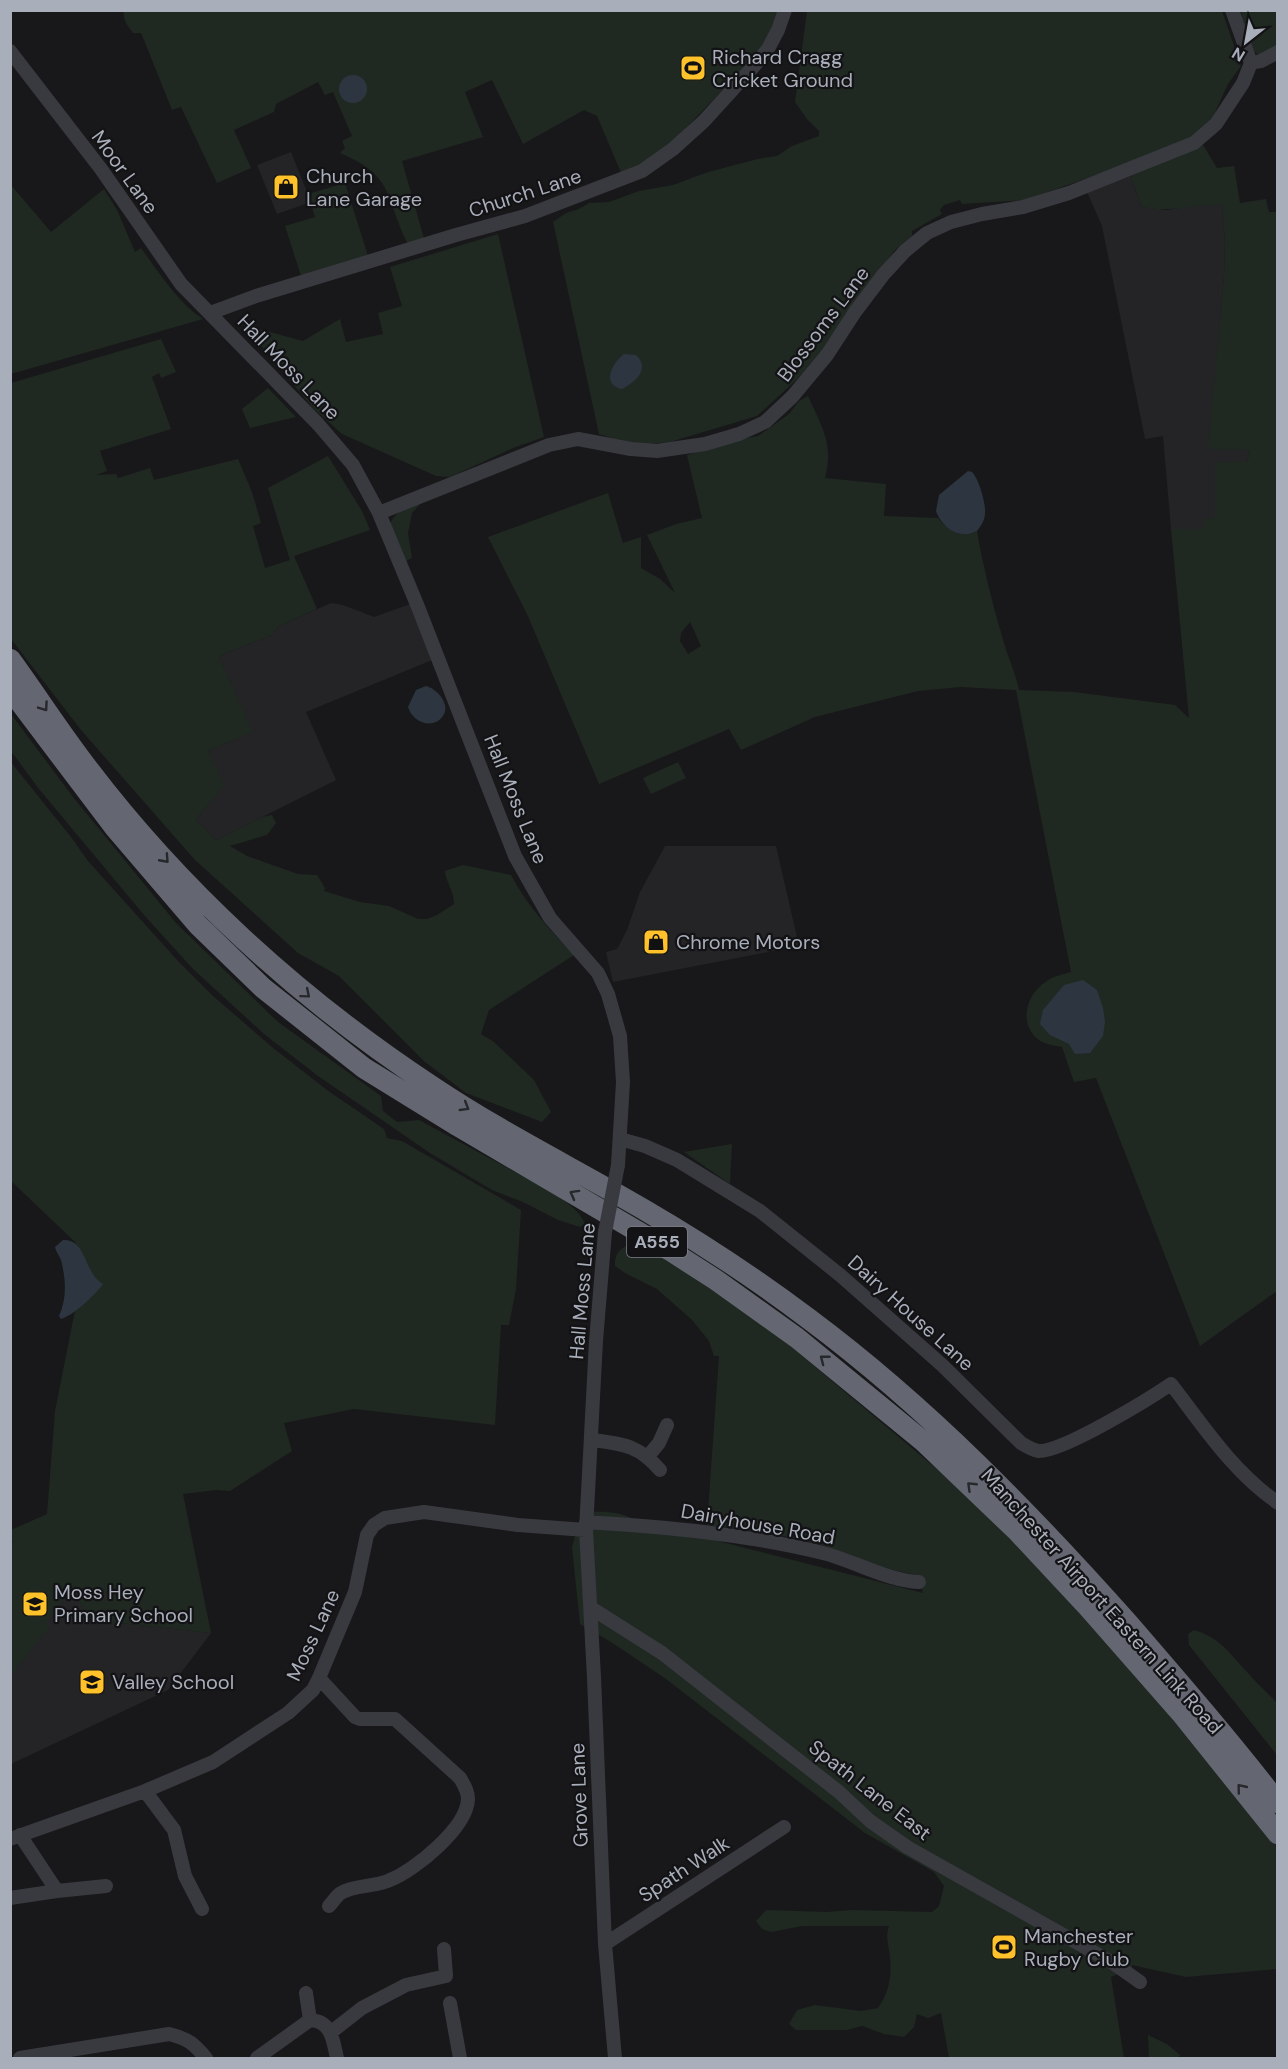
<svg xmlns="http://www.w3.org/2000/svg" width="1288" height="2069" font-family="'DM Sans',sans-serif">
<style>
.built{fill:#242427}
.green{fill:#1f2921;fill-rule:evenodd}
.water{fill:#2d3640}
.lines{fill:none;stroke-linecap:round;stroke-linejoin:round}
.minor{stroke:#393940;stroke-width:14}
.highway{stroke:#646771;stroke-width:21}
.minor-bridge{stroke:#393940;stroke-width:14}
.oneway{stroke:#27282c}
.labels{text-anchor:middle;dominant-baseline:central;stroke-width:4.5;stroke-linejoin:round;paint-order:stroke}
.shield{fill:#131315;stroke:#7c8089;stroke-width:1.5}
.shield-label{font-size:18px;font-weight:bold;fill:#a9aebb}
.poi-label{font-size:20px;fill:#a9aebb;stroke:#131315;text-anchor:start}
.street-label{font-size:20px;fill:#a9aebb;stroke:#131315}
</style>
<rect width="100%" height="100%" fill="#18181a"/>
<path class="built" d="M 291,152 L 311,202 L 277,214 L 257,165 Z
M 1131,176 L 1140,204 L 1143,207 L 1167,210 L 1201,204 L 1222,204 L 1225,243 L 1224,276 L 1209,449 L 1250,449 L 1247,462 L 1247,518 L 1204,519 L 1204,529 L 1171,529 L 1163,436 L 1145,439 L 1102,226 L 1087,192 Z
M 416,602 L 437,658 L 306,712 L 336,780 L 216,840 L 196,819 L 224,785 L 208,751 L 252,732 L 219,656 L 272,635 L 279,626 L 331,603 L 343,605 L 374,617 Z
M 665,846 L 776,846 L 799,946 L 613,982 L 606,952 L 617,949 L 627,930 L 640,892 Z
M 10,1539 L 72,1587 L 104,1608 L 111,1622 L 211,1633 L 168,1690 L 11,1764 Z"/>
<path class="green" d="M 124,10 L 779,11 L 765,47 L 668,146 L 647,163 L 622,175 L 597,116 L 584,110 L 523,144 L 492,80 L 465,92 L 483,137 L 402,161 L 425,242 L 408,244 C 384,197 396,177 340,153 L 345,148 L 342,141 L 352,136 L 333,92 L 325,95 L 318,82 L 276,104 L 274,112 L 234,130 L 251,168 L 217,183 L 181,107 L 172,110 L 144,40 L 141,33 L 133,33 C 128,26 122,20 124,10 Z
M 807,11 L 1222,11 L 1241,66 L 1228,84 L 1212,119 L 1201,131 L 1179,145 L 1026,200 L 962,204 L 960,200 L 944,205 L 940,210 L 942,214 L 912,231 L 912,236 L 894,251 L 821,357 L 757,416 L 670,442 L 642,445 L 623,442 L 599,434 L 553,222 L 566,213 L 579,209 L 589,203 L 609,202 L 639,191 L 673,185 L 708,172 L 758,159 L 777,156 L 792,146 L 819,136 L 819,131 L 807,119 L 795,102 Z
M 1241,11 L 1277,11 L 1277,47 L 1260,56 C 1246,48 1243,25 1241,11 Z
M 1203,145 L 1217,168 L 1234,166 L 1240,203 L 1266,199 L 1269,212 L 1278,212 L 1277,1291 L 1200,1346 L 1096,1078 L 1074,1082 L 1062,1047 C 1055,1046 1045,1044 1039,1040 C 1018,1024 1026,996 1044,983 C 1052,976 1061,975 1071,972 L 1016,690 L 961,687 L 918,691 L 815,717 L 741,750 L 729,729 L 599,784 L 527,614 L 488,537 L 608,493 L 623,543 L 641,537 L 641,568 L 660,579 L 675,593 L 647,535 L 676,524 L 702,518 L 687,455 L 731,441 L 758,436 L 789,414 L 799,401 L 808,396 C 822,427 834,444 825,478 L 886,484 L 884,516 L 938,518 L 944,525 L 973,533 L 977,531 C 983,566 992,602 1002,636 C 1007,655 1015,671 1019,690 L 1074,692 L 1175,705 L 1189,718 L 1171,529 L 1204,529 L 1204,519 L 1215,518 L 1215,462 L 1247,462 L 1250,450 L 1208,449 L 1224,276 L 1225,243 L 1222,205 C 1194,204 1169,213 1143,207 L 1140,204 L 1131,176 ZM 690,622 L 701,646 L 688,654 L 680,641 L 681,633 Z
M 345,183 L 369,259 L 302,279 L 285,226 L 315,217 L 308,194 Z
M 11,185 L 51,232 L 104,189 L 117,210 L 135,252 L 141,248 C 158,271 179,304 203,319 L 11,374 Z
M 498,234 L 544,437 L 513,448 L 450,477 L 436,476 L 342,434 L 313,408 L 244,325 L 303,341 L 340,319 L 346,342 L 383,334 L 378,313 L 402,306 L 390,267 Z
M 161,339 L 176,372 L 161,378 L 159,373 L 152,377 L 171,429 L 100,451 L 107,471 L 96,475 L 116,474 L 118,478 L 150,468 L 154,480 L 238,459 L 252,492 L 261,523 L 253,526 L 265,568 L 290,560 L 268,488 L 328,456 L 362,511 L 370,530 L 294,556 L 317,609 L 279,626 L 272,635 L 219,656 L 253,732 L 208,751 L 225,785 L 196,819 L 216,840 L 262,817 L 272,815 L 276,823 L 267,835 L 230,846 L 247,856 L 298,874 L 317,875 L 325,888 L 324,891 L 360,902 L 389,906 L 418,919 L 427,919 L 437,915 L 454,904 C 454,890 445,880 445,871 L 463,865 L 511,875 C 527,906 550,930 574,955 L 489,1010 L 481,1034 L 494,1042 L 534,1080 L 551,1112 L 542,1122 L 466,1093 L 425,1062 L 339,976 L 298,953 L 195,860 L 81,730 L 11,639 L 11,383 Z
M 268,388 L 296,417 L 250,428 L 242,409 Z
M 422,502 L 412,513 L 408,533 L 412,558 L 406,561 L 390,524 C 396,510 408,507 422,502 Z
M 11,714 L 73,797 L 176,923 L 278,1022 L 381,1096 L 383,1111 L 397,1122 L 419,1120 L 550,1191 C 562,1199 580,1210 585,1224 L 580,1227 L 558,1220 L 523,1202 L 492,1190 L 430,1153 L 318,1076 L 264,1034 L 193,969 L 144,915 L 39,789 L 11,751 Z
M 10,761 L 71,837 L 88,861 L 178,961 L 212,995 L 272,1047 L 327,1090 L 384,1129 L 387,1138 L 402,1141 L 521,1210 L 516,1289 L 509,1325 L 501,1325 L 495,1425 L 354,1409 L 284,1423 L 292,1451 L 230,1491 L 216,1490 L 183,1494 L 211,1633 L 111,1622 L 104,1608 L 88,1617 L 72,1588 L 47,1621 L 49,1627 L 11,1675 L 10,1544 L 14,1542 L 11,1539 L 11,1530 L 47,1514 L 55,1411 L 83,1270 L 75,1242 L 11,1181 Z
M 678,762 L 686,778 L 651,794 L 643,778 Z
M 732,1144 L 730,1184 L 684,1152 Z
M 640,1241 L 715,1289 L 782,1339 L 994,1517 L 1220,1771 L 1277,1847 L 1277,1969 L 1186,1977 L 1132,1965 L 1132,1968 L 1111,1977 L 1124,2058 L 949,2058 L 941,2013 L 928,2018 L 917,2014 L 914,2027 L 904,2037 L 884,2034 L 862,2026 L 847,2030 L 796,2030 L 789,2024 L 797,2010 L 815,2005 L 861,2011 L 878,2008 C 889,1992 892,1977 890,1958 C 889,1945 885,1938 889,1926 L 802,1926 L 771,1932 L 762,1929 L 756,1921 L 766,1910 L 827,1912 L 852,1910 L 932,1912 L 939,1906 L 944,1886 L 934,1872 L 865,1833 L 666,1679 L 611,1642 L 580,1624 L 572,1547 L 580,1520 L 580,1513 C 600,1511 617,1510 635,1520 L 923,1593 L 918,1575 C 887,1571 859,1558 830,1548 C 791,1535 748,1530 707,1525 L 719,1356 L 714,1356 L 709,1341 L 692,1320 L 657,1289 L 625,1273 L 615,1266 C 614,1249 626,1245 640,1241 Z
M 1194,1630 C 1221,1638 1230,1654 1248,1673 C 1257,1684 1268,1693 1277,1703 L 1277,1755 L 1189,1645 L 1188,1634 Z
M 1148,2035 L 1167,2044 L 1180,2055 L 1178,2058 L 1149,2058 Z"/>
<path class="water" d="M339 89a14 14 0 1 1 28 0a14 14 0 1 1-28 0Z
M 624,354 L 636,355 C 651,369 635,382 622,389 C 601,385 612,363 624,354 Z
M 968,471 L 972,472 C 979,479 986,504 985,513 C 985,520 981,526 977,531 C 960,540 942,528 936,511 L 939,495 Z
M 426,686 C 437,689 451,704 443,716 C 432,731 412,721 408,707 L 416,690 Z
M 1083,980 L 1097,990 L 1103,1008 L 1105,1022 L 1103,1036 L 1090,1053 L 1075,1054 L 1069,1044 L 1050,1035 L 1040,1024 L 1043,1010 L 1064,985 Z
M 63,1240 C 87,1239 84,1274 103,1284 C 95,1295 74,1315 61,1319 L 59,1316 C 67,1299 66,1279 61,1260 C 59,1255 56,1252 55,1247 Z"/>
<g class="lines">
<path class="minor" d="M 10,51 L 101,169 L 181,284 L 318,424 L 353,465 L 379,513 L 418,607 L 515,856 L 550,918 L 598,973 L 608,994 L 620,1036 L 623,1082 L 618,1165
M 1251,63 L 1261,61 L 1278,52
M 210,313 L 256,296 L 456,235 L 525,216 L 642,171 L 673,149 L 704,121 L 754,66 L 768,49 L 778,30 L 785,10
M 379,513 L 549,445 L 578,439 L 631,449 L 657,451 L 705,444 L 739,434 L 765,422 L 792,397 L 827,355 L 855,312 L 883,275 L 905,251 L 927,233 L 951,222 L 982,214 L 1023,207 L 1069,193 L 1194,143 L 1216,124 L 1243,83 L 1251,63 L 1232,10
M 620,1139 L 645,1146 L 677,1160 L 760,1211 L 840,1275 L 942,1365 L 1021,1443 C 1026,1446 1033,1450 1038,1451 C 1061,1453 1149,1399 1171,1384 C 1204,1427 1233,1472 1278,1503
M 605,1232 L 596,1341 L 586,1530 L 594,1677 L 605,1944 L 615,2058
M 592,1440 C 623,1444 639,1445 660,1470
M 649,1455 L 659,1443 L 667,1425
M 586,1522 C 666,1527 746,1534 823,1553 C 854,1561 889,1581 919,1582
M 591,1608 L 662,1653 L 839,1792 L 870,1821 L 907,1847 L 1113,1963 L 1140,1982
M 319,1678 L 355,1717 L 360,1719 L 395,1719 L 460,1778 C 464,1785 468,1791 468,1799 C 467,1828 415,1870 390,1880 C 376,1887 353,1885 341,1893 C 336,1896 333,1902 329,1906
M 145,1791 L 174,1830 L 185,1876 L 202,1909
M 10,1839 L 145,1791 L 213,1762 L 288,1713 L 313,1690 L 319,1678 L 355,1592 L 367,1535 L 374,1525 L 385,1518 L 424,1512 L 518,1525 L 586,1530
M 57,1891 L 106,1886
M 10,1898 L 57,1891 L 20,1835
M 605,1944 L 784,1827
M 306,1993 L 310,2020
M 450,2003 L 460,2058
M 310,2020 C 332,2021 333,2041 337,2058
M 330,2033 L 362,2008 L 406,1985 L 446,1976 L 444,1949
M 20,2058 L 169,2034 C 189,2039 194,2044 206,2058
M 257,2058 L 310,2020"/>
<path class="highway" d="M 10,659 C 34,692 56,726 80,758 C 176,887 299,999 433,1087 C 500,1132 573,1168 643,1209 C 700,1242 756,1279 809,1319 C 927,1407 1030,1513 1128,1623 C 1179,1682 1230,1741 1278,1803
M 10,689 L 115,828 L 198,925 L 263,988 L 364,1068 L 458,1126 L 671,1251 L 716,1280 L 797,1338 L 924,1442 L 1018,1532 L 1088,1607 L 1181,1713 L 1278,1834"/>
<path class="minor-bridge" d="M 605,1232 L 618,1165"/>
</g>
<defs><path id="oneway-chevron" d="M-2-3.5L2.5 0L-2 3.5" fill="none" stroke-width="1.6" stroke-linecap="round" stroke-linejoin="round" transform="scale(1.5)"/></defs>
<g class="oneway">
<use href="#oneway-chevron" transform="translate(44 707) rotate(55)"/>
<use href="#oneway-chevron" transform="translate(165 859) rotate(48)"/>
<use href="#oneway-chevron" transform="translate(306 994) rotate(40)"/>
<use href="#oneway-chevron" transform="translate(465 1107) rotate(31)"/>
<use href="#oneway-chevron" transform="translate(574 1194) rotate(-151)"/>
<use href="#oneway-chevron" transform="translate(824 1359) rotate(-142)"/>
<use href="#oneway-chevron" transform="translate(971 1486) rotate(-136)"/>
<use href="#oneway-chevron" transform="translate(1241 1788) rotate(-129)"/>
</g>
<defs>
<g id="stadium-square" transform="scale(1.35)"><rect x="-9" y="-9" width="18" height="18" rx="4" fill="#ffc22b" stroke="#131315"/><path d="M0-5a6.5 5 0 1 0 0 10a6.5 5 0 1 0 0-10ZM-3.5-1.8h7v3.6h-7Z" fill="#111"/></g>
<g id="shop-square" transform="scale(1.35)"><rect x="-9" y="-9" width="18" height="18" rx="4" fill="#ffc22b" stroke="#131315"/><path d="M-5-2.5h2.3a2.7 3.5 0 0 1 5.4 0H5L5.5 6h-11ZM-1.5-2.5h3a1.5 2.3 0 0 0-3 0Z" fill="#111"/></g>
<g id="school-square" transform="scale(1.35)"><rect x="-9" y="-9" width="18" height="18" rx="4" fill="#ffc22b" stroke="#131315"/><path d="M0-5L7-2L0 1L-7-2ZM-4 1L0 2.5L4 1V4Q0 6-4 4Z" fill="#111"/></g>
</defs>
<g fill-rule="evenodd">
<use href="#stadium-square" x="693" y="68"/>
<use href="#shop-square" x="286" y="187"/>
<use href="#shop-square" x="656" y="942"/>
<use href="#school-square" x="35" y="1604"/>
<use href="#school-square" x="92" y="1682"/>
<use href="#stadium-square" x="1004" y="1947"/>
</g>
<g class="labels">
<rect class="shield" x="627" y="1227" width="60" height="30" rx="4.5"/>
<g class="shield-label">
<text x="657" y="1242">A555</text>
</g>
<g class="poi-label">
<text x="712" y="57">Richard Cragg<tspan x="712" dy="23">Cricket Ground</tspan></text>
<text x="306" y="176">Church<tspan x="306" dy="23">Lane Garage</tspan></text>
<text x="676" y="942">Chrome Motors</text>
<text x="54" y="1592">Moss Hey<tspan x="54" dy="23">Primary School</tspan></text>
<text x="112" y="1682">Valley School</text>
<text x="1024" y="1936">Manchester<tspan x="1024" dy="23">Rugby Club</tspan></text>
</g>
<g class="street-label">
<text transform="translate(125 172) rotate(54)">Moor Lane</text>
<text transform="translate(525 193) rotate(-18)">Church Lane</text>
<text transform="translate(823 324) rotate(-53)">Blossoms Lane</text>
<text transform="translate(289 367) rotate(46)">Hall Moss Lane</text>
<text transform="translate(516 799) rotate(68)">Hall Moss Lane</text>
<text transform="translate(582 1291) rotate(-85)">Hall Moss Lane</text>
<text transform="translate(911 1313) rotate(42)">Dairy House Lane</text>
<text transform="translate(758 1524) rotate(10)">Dairyhouse Road</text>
<text transform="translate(1102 1601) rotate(48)">Manchester Airport Eastern Link Road</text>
<text transform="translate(313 1635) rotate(-65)">Moss Lane</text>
<text transform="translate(870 1790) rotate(38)">Spath Lane East</text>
<text transform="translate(579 1795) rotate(-92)">Grove Lane</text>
<text transform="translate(684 1869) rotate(-33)">Spath Walk</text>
</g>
</g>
<rect width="1288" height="2069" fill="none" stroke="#a9aebb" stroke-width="24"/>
<g transform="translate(1246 42) rotate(211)" stroke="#131315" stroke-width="4.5" paint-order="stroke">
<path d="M0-4.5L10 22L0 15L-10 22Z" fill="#a9aebb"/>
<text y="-9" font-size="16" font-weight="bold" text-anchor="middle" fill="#a9aebb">N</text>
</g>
</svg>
